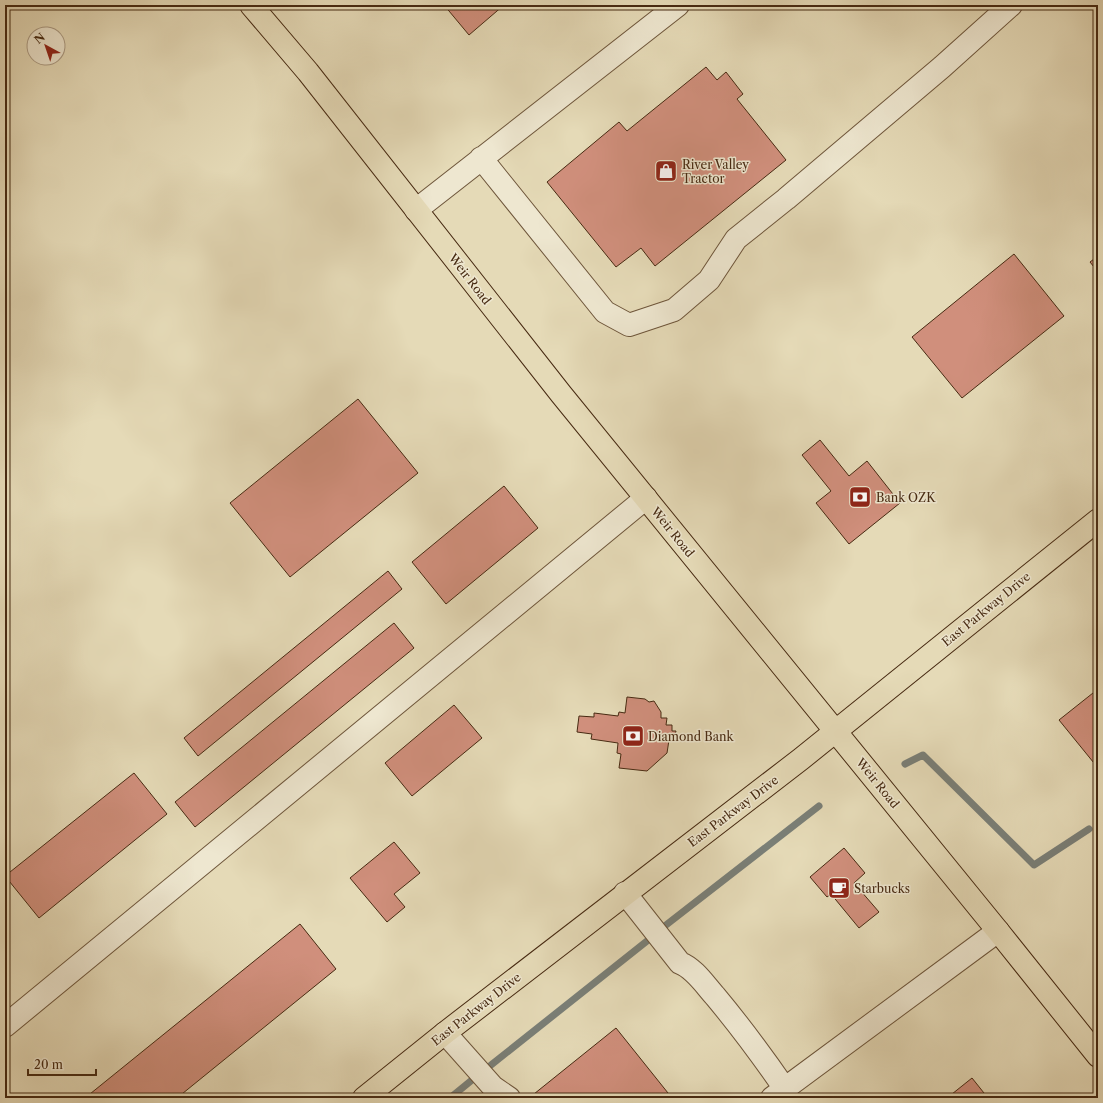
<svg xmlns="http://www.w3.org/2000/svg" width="1103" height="1103" font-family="'Libre Caslon Text',serif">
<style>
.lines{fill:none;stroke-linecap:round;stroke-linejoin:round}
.stream{stroke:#7a7f77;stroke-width:7}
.building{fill:#d08f7c;stroke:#472a12}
.minor-casing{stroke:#6e563b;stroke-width:24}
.major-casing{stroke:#472a12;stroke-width:24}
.minor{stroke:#eee7d0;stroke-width:22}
.major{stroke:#e5dab7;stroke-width:22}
.labels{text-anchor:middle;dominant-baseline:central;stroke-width:3;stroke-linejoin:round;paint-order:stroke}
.poi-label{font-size:12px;fill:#472a12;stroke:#eee7d0;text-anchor:start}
.street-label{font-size:12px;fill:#472a12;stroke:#eee7d0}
</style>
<rect width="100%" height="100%" fill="#e5dab7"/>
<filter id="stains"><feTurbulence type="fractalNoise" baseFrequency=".005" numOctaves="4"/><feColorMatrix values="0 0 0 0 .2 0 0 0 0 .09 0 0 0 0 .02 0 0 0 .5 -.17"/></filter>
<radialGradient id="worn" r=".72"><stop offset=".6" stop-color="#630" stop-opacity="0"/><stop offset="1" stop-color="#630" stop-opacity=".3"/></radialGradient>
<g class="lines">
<path class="stream" d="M 905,764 L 923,755 L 1034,865 L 1089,829
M 666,925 L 819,806
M 491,1065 L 647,941
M 450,1098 L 472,1080"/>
</g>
<path class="building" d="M 444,5 L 504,5 L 469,35 Z
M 706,67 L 717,80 L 726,72 L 743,94 L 737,99 L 786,160 L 655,266 L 641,248 L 616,267 L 547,182 L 619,122 L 627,131 Z
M 1014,254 L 1064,316 L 962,398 L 912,337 Z
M 1098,256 L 1098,272 L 1090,262 Z
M 358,399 L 418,473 L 290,577 L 230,503 Z
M 820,440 L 849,476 L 867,461 L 900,503 L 849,544 L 816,503 L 831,491 L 802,455 Z
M 504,486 L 538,528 L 446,604 L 412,562 Z
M 388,571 L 402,589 L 198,756 L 184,738 Z
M 394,623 L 414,648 L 195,827 L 175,802 Z
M 1098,689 L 1098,768 L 1059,720 Z
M 627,697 L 645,699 L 649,702 L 654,701 L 661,712 L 661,718 L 667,718 L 666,725 L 672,725 L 672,731 L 676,731 L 674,740 L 669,740 L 667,753 L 647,771 L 619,768 L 621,754 L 617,753 L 618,743 L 591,739 L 592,734 L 577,732 L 579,716 L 594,717 L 594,713 L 618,716 L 619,712 L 625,713 Z
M 454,705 L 482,738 L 412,796 L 385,763 Z
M 134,773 L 167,814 L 39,918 L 5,876 Z
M 394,842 L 420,873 L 394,894 L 405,907 L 387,922 L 350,878 Z
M 844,848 L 865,873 L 854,883 L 879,912 L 859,928 L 831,894 L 827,897 L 810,877 Z
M 300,924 L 336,969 L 177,1098 L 85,1098 Z
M 616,1028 L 672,1098 L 529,1098 Z
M 972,1078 L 988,1098 L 947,1098 Z"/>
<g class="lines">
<g class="minor-casing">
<path id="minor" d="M 481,158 L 605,312 L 629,325 L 674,310 L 709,280 L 736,239 L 786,199 L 942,67 L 1011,5
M 416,210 L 678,5
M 625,893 L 680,963 C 694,968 705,985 715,996 C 740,1026 763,1057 785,1089
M 5,1026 L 646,498
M 445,1033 L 493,1087 L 509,1098
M 772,1098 L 998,931"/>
</g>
<g class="major-casing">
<path id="major" d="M 251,5 L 308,72 L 561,394 L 998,931 L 1098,1056
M 364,1098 L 445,1033 L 801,759 L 1098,520"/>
</g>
<use href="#minor" class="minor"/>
<use href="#major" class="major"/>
</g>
<defs>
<g id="shop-square" transform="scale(1.15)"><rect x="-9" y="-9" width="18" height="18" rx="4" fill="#8f2418" stroke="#eee7d0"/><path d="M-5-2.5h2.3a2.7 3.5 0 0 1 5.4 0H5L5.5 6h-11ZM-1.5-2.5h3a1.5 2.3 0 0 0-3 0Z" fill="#fff"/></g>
<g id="bank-square" transform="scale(1.15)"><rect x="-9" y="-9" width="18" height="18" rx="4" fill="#8f2418" stroke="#eee7d0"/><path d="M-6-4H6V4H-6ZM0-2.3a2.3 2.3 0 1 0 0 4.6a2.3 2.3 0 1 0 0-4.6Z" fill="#fff"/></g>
<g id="cafe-square" transform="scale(1.15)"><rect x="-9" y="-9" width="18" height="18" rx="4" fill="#8f2418" stroke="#eee7d0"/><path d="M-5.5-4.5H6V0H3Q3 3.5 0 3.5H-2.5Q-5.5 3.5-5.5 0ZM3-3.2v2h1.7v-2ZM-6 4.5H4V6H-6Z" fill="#fff"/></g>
</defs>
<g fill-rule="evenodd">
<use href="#shop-square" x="666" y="171"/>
<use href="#bank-square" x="860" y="497"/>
<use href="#bank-square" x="633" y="736"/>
<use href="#cafe-square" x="839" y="888"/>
</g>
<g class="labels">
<g class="poi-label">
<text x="682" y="164">River Valley<tspan x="682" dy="14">Tractor</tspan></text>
<text x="876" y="497">Bank OZK</text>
<text x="648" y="736">Diamond Bank</text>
<text x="854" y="888">Starbucks</text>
</g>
<g class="street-label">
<text transform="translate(470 279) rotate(52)">Weir Road</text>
<text transform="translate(673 532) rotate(51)">Weir Road</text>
<text transform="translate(986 609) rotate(-39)">East Parkway Drive</text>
<text transform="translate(878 783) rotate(51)">Weir Road</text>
<text transform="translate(733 811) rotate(-37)">East Parkway Drive</text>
<text transform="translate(476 1009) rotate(-38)">East Parkway Drive</text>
</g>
</g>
<rect width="1103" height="1103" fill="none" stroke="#e5dab7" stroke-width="20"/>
<rect x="6" y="6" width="1091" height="1091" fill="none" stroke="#472a12" stroke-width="2"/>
<rect x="10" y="10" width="1083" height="1083" fill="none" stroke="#472a12"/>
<g transform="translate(46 46) rotate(320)"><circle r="19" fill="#eee7d0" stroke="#ab9b84"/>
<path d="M0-3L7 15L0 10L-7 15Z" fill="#8f2418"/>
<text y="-6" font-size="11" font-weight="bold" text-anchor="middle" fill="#472a12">N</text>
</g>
<path d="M28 1069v6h68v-6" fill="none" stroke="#472a12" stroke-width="2"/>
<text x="34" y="1069" font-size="12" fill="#472a12" stroke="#eee7d0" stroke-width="3" paint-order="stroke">20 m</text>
<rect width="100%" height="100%" filter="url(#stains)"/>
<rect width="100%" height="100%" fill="url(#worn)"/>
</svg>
